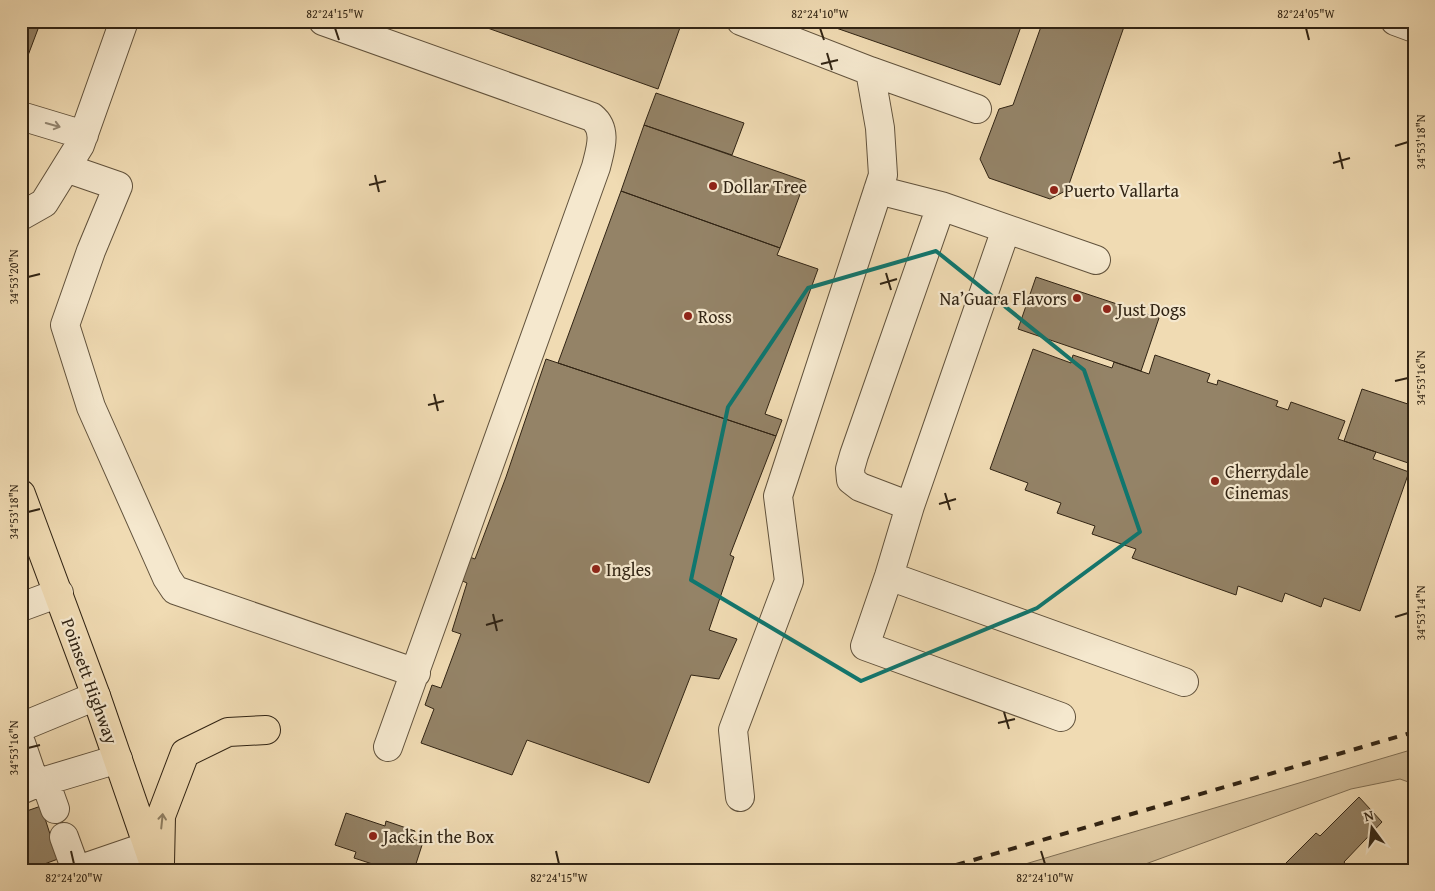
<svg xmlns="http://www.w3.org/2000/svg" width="1435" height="891" font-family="'Gentium Book Plus',serif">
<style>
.green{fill:#d0bc98;stroke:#807056}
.building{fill:#948367;stroke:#312414}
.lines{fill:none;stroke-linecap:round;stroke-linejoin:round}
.minor-casing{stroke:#61523c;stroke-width:30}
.highway-casing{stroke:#312414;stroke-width:30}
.minor{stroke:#f5e8ce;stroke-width:28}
.highway{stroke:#f0dbb3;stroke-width:28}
.rail{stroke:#312414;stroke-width:4;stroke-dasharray:9 9;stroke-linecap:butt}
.oneway{stroke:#938671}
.oneway2{stroke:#908064}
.marked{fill:none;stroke:#0f766e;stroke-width:4;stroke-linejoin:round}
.ticks{fill:none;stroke:#312414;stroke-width:2}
.poi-dot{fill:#8f2418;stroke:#f5e8ce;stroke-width:2}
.labels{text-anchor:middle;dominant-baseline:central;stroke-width:4.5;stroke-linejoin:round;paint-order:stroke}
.poi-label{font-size:18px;fill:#312414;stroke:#f5e8ce;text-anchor:start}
.street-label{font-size:18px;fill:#312414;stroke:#f5e8ce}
.neatline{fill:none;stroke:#312414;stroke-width:2}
.ticks-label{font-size:12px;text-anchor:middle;fill:#312414}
</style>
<rect width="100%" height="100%" fill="#f0dbb3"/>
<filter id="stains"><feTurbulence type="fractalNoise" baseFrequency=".004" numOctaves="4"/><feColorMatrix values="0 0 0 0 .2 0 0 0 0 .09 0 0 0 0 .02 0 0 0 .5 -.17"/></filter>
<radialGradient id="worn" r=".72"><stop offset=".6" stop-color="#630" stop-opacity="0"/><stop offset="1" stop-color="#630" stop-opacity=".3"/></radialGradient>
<path class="green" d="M 1414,749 L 1414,784 L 1400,779 L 1351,789 L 1129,870 L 1005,870 Z"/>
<path class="building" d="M 21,21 L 41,21 L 24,66 L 21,65 Z
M 468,21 L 679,21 L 682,22 L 658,89 Z
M 816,21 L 1023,21 L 1000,85 Z
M 1043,21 L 1126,21 L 1067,190 L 1050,199 L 989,178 L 980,159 L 999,109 L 1013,105 Z
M 656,93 L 744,123 L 732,155 L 644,125 Z
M 644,125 L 805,181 L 780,248 L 621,191 Z
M 621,191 L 780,248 L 777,255 L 818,269 L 765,414 L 782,420 L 776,436 L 558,363 Z
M 1036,277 L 1159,318 L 1141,371 L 1018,329 Z
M 1033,349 L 1071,363 L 1073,355 L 1112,368 L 1114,362 L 1149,374 L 1155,355 L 1210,374 L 1207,382 L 1217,385 L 1218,380 L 1278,401 L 1276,406 L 1288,410 L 1291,402 L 1345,421 L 1338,439 L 1376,452 L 1373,459 L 1409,472 L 1360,611 L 1324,598 L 1321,607 L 1285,593 L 1282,602 L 1238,586 L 1236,595 L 1132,558 L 1136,549 L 1092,534 L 1095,526 L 1057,513 L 1061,503 L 1025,490 L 1028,483 L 990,469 Z
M 546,359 L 776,436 L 730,555 L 734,557 L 709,630 L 737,639 L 719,679 L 691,675 L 649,783 L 527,740 L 512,775 L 421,743 L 434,709 L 425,705 L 432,685 L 441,688 L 461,634 L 452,631 L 467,583 L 458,579 L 467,556 L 475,559 L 506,477 Z
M 1362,389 L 1414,406 L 1414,465 L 1344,441 Z
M 1359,797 L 1382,822 L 1344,862 L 1350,870 L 1279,870 L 1316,833 L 1320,836 Z
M 41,806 L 58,859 L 28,870 L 21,870 L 21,813 Z
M 346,813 L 385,826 L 386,821 L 415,831 L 413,839 L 423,842 L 414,870 L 401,866 L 400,870 L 391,870 L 354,858 L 356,852 L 335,845 Z"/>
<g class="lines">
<g class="minor-casing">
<path id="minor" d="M 323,21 L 592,117 C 608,130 600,150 596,167 L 388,747
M 1395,21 L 1414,28
M 870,71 L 977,109
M 21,116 L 84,135
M 66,168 L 118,186 L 91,251 L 65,325 L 91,407 L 167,578 L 175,590 L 416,673
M 878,190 L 941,206
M 21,216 L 44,203 L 80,145 L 124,21
M 910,506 L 1006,229
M 889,576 L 1184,682
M 21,607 L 59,593
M 1061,717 L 865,646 L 889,576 L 910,506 L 860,487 L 851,480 L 850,469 L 854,455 L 941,206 L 1096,260
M 21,727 L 96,696
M 21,743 L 35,784 L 21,790
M 45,781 L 55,809
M 35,784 L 118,759
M 740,797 L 733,730 L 789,581 L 778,496 L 883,175 L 880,128 L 870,71 L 741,21
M 64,837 L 76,870
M 78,870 L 148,846"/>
</g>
<g class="highway-casing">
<path id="highway" d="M 21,494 L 96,696 L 156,870
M 160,863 L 161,816 L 185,753 L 228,732 L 266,730"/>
</g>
<use href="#minor" class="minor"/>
<use href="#highway" class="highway"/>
<path class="rail" d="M 939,870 L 1414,732"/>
</g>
<defs><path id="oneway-shaft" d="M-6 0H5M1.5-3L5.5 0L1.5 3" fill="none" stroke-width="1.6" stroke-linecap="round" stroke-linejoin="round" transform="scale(1.25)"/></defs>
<use class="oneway" href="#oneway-shaft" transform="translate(53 125) rotate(16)"/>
<use class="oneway2" href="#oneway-shaft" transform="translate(162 821) rotate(-84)"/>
<path class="marked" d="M 936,251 L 1084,370 L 1140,532 L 1037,608 L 861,681 L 691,580 L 728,407 L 808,288 Z"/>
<path class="ticks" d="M 335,28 L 339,40M 820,28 L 824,40M 1306,28 L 1309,40M 827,53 L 832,70M 821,64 L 838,60M 1395,146 L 1408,142M 1339,152 L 1343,169M 1333,163 L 1350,158M 375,175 L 379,192M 369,185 L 386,181M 886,273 L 891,290M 28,277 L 40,274M 880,284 L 897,279M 1395,381 L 1408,378M 434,394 L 438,411M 428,405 L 444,401M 945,493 L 950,510M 939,504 L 956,499M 28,512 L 40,509M 493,614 L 497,631M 1395,617 L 1408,613M 486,625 L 503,620M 1004,712 L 1009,729M 998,723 L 1015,719M 28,748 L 40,745M 71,851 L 74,864M 556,851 L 559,864M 1041,851 L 1045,864"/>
<g class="poi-dot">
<circle cx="713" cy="186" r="5"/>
<circle cx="1054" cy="190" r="5"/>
<circle cx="1077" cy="298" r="5"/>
<circle cx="1107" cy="309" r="5"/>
<circle cx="688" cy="316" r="5"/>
<circle cx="1215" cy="481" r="5"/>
<circle cx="596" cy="569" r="5"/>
<circle cx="373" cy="836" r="5"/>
</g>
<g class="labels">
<g class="poi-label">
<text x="723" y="186">Dollar Tree</text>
<text x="1064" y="190">Puerto Vallarta</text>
<text x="1067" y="298" text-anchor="end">Na’Guara Flavors</text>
<text x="1117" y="309">Just Dogs</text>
<text x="698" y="316">Ross</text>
<text x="1225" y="471">Cherrydale<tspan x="1225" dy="21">Cinemas</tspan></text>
<text x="606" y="569">Ingles</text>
<text x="383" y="836">Jack in the Box</text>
</g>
<g class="street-label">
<text transform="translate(90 681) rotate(70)">Poinsett Highway</text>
</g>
</g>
<rect width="1435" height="891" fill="none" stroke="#f0dbb3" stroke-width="55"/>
<g transform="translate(1372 828) rotate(345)" stroke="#f5e8ce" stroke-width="4" paint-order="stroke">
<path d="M0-4L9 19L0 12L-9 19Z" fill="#312414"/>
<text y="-8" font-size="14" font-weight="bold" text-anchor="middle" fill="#312414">N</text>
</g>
<rect x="28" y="28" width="1380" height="836" class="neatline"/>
<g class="ticks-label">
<text x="335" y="18">82°24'15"W</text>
<text x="820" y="18">82°24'10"W</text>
<text x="1306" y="18">82°24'05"W</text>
<text transform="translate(1421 142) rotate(-90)" y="4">34°53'18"N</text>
<text transform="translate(14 277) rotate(-90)" y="4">34°53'20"N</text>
<text transform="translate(1421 378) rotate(-90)" y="4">34°53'16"N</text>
<text transform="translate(14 512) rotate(-90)" y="4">34°53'18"N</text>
<text transform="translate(1421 613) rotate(-90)" y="4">34°53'14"N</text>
<text transform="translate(14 748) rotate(-90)" y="4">34°53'16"N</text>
<text x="74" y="882">82°24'20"W</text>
<text x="559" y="882">82°24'15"W</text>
<text x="1045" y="882">82°24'10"W</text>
</g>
<rect width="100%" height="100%" filter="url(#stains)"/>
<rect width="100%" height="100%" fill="url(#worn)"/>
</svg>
